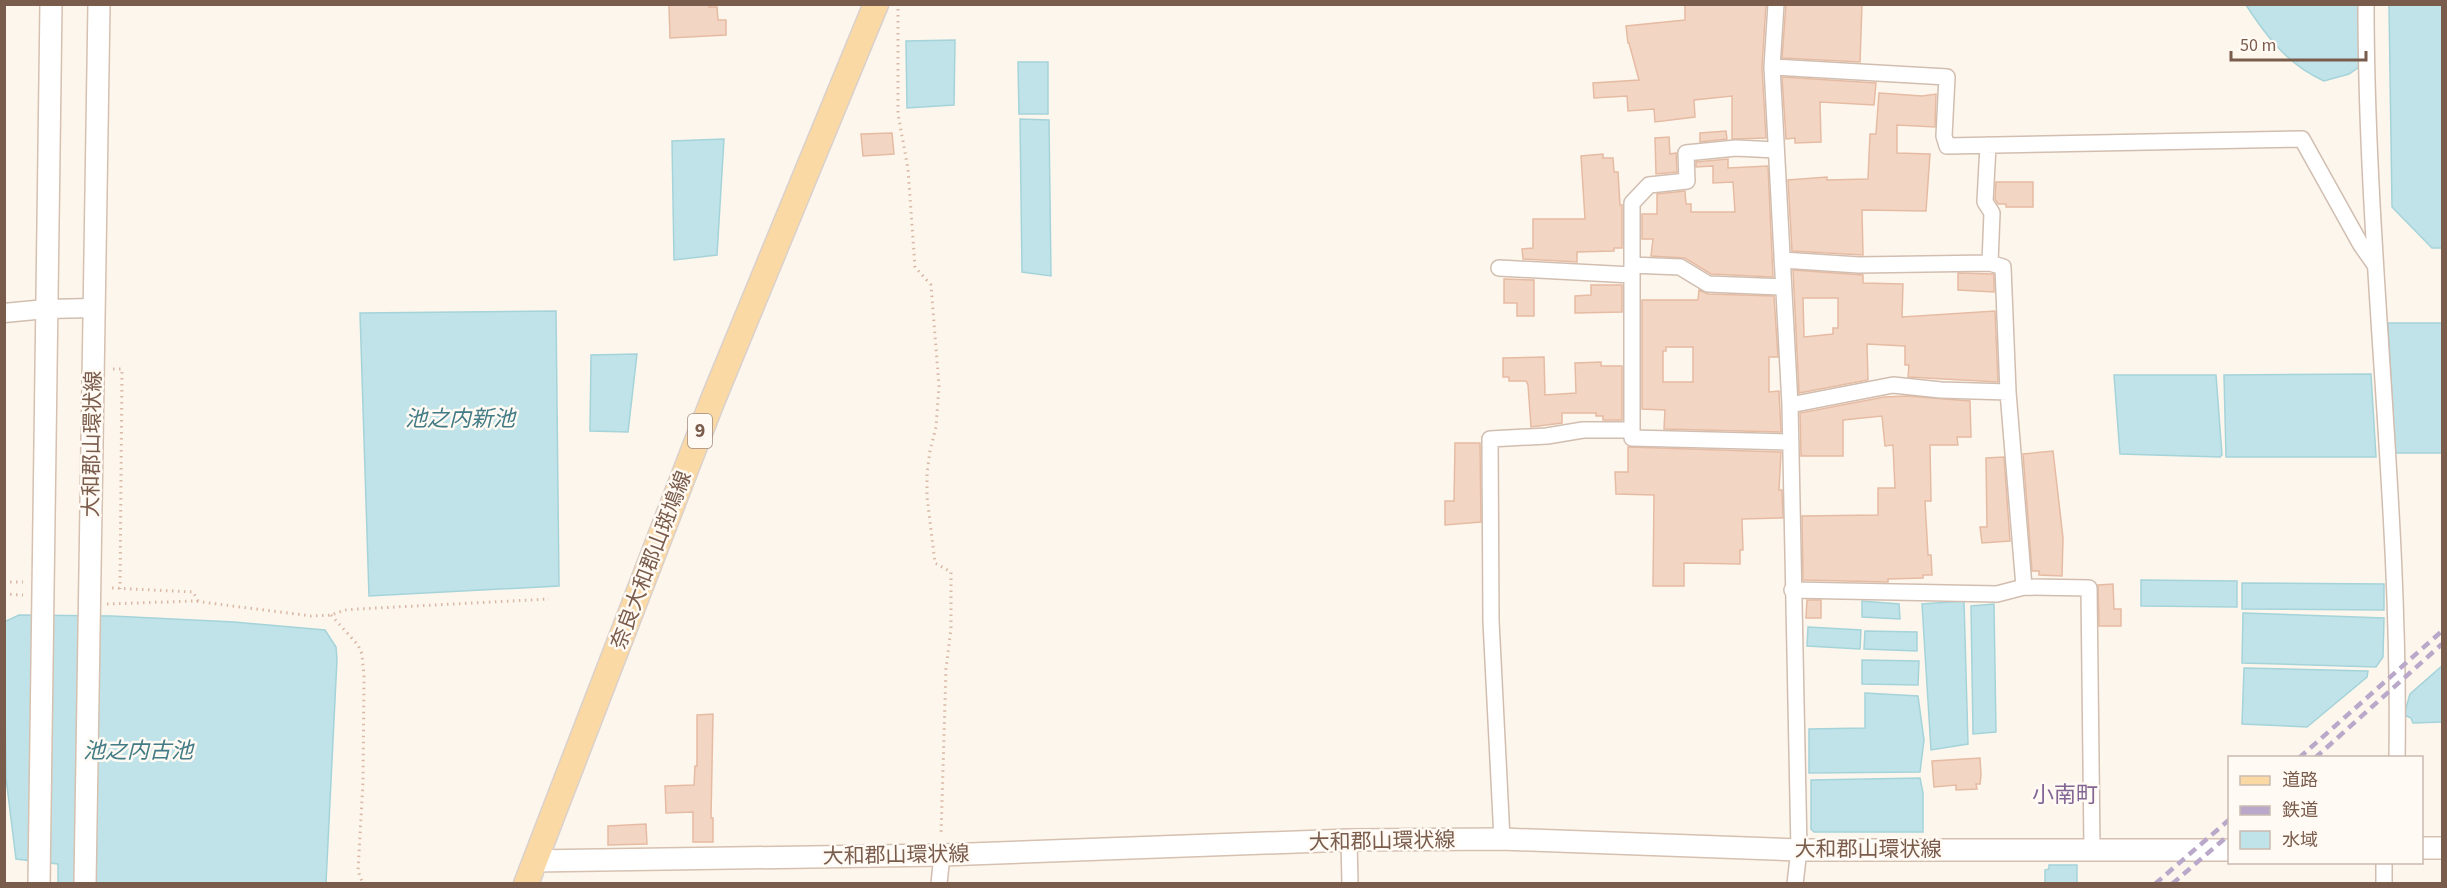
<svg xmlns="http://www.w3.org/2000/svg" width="2447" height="888" font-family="'Source Sans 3','Noto Sans JP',sans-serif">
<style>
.water{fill:#bfe3e8;stroke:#a5d3da;stroke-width:1.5}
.building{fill:#f3d5c3;stroke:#e6bba3;stroke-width:1.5;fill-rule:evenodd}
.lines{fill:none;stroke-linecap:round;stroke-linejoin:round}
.minor-casing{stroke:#d1beb0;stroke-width:18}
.tertiary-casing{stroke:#d1beb0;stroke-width:21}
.secondary-casing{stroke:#d6c0b0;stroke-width:24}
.primary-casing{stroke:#dad1cd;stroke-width:27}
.path{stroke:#d9b8a5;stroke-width:3;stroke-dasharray:1.5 4.5;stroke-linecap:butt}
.minor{stroke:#fff;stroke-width:15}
.tertiary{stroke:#fff;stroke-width:18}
.secondary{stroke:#fff;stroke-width:21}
.primary{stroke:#fbd9a5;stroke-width:24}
.rail{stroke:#b9a8c9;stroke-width:4.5;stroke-dasharray:9 6;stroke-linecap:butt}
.labels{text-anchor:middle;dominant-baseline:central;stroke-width:5;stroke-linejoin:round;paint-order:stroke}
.shield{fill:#fffaf3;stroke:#a28b7f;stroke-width:1.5}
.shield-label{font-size:20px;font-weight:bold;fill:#7a5c4d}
.street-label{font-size:21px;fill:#7a5c4d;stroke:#fffaf3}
.water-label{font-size:22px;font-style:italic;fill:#437c86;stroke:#fffaf3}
.neighbourhood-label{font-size:22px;fill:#846695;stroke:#fffaf3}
</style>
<rect width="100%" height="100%" fill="#fdf6ec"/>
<path class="water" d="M 2246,5 L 2362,5 L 2362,52 L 2359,67 L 2349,74 L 2324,81 C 2288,65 2267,37 2246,5 Z
M 2389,5 L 2442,5 L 2442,248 L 2432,248 L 2392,207 Z
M 955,40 L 954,105 L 907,108 L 906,41 Z
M 1018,62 L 1048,62 L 1048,114 L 1019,114 Z
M 1020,119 L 1049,120 L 1051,276 L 1022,272 Z
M 724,139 L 717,255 L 674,260 L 672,141 Z
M 556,311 L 559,586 L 369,596 L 360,313 Z
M 2388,323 L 2442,323 L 2442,453 L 2395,453 Z
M 637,354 L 628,432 L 590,431 L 591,355 Z
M 2371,374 L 2376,457 L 2226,457 L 2224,375 Z
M 2114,375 L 2216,375 L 2222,455 L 2220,457 L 2120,454 Z
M 2141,580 L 2237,581 L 2237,607 L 2141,606 Z
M 2242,583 L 2384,584 L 2384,610 L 2242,609 Z
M 1862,601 L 1899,604 L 1900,619 L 1862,617 Z
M 1964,601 L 1968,744 L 1931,750 L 1922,604 Z
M 1994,604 L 1996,732 L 1973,734 L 1971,606 Z
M 2243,613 L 2384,618 L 2383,657 L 2376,667 L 2242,663 Z
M 19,615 L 112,616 L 234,622 L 325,630 L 336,647 L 337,659 L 326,883 L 58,883 L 58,864 L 16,859 L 6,778 L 4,622 Z
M 1808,627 L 1861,630 L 1860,649 L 1807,646 Z
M 1865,631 L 1917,632 L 1917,651 L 1864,649 Z
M 1862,660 L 1919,661 L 1918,685 L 1862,684 Z
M 2442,666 L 2442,722 L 2413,723 L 2411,718 L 2404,715 L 2410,694 Z
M 2244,668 L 2368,671 L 2367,677 L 2307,727 L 2242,724 Z
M 1865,693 L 1918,696 L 1924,740 L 1920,772 L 1809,773 L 1809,729 L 1865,728 Z
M 1920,778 L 1923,793 L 1923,832 L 1814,832 L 1811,829 L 1811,780 Z
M 2049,865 L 2077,865 L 2077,883 L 2045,883 L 2045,870 L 2049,869 Z"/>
<path class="building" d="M 709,4 L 709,7 L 717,7 L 718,20 L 726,20 L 726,35 L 670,38 L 669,5 Z
M 1685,4 L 1766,4 L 1762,67 L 1766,138 L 1732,139 L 1732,96 L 1694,100 L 1695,117 L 1655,122 L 1654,109 L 1628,111 L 1627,96 L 1594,98 L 1593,83 L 1639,80 L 1629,43 L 1628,43 L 1626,26 L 1685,20 Z
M 1786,4 L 1862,4 L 1860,62 L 1782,58 Z
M 1782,77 L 1876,83 L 1874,105 L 1820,102 L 1821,142 L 1795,143 L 1795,138 L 1786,139 Z
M 1879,93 L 1922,96 L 1936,94 L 1935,127 L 1897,125 L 1897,153 L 1930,154 L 1926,211 L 1862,210 L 1863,255 L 1792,251 L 1788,180 L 1827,177 L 1827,180 L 1868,179 L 1870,134 L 1876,134 Z
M 1726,131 L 1727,139 L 1700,142 L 1700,133 Z
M 892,133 L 894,154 L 863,156 L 861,134 Z
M 1669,137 L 1670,154 L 1676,153 L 1677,172 L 1656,174 L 1655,138 Z
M 1603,154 L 1603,158 L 1613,158 L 1614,172 L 1618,172 L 1620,205 L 1622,205 L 1622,248 L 1614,248 L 1614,251 L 1577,252 L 1577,262 L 1523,259 L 1522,249 L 1533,248 L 1533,219 L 1585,219 L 1581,156 Z
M 1728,159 L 1728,168 L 1768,166 L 1773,277 L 1711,274 L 1685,258 L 1651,256 L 1653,239 L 1642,239 L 1642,214 L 1657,214 L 1657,194 L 1685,191 L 1686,204 L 1691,204 L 1691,212 L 1735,212 L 1733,182 L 1713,183 L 1713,166 L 1696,167 L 1696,162 Z
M 1996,182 L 2033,182 L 2033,207 L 2006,207 L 2006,204 L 1998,204 L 1995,199 Z
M 1793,270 L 1863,275 L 1863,283 L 1903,284 L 1902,317 L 1995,311 L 1998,382 L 1908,377 L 1909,365 L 1905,365 L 1905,346 L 1867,344 L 1868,380 L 1799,393 ZM 1803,298 L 1838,298 L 1838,328 L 1833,328 L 1833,334 L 1804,337 Z
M 1958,273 L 1994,274 L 1994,292 L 1958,290 Z
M 1504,279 L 1534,280 L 1534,316 L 1517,316 L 1517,303 L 1504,303 Z
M 1591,285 L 1622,285 L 1622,312 L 1575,313 L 1575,296 L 1591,295 Z
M 1699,290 L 1708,294 L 1774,296 L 1778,357 L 1769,357 L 1769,392 L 1779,391 L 1781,432 L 1664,429 L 1665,410 L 1642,409 L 1642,300 L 1698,300 ZM 1666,347 L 1693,347 L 1693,382 L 1663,382 L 1663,351 L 1666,351 Z
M 1544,357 L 1545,395 L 1576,393 L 1575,363 L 1601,362 L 1601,366 L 1622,366 L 1622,420 L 1603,420 L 1603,416 L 1596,416 L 1596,413 L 1562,413 L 1562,423 L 1531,427 L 1528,385 L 1526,381 L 1509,381 L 1509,377 L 1503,377 L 1503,358 Z
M 1907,396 L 1970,401 L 1971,437 L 1957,437 L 1958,445 L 1930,445 L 1931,501 L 1925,501 L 1928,555 L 1931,555 L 1932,575 L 1923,575 L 1923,578 L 1888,579 L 1888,582 L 1803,580 L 1802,516 L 1878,515 L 1878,488 L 1895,488 L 1893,445 L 1885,446 L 1882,416 L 1843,420 L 1843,456 L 1801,456 L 1800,413 L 1884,397 Z
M 1455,443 L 1480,443 L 1481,522 L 1445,525 L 1445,501 L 1454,501 Z
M 1628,447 L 1781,452 L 1779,490 L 1782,490 L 1783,518 L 1742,519 L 1743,550 L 1740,550 L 1740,564 L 1684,563 L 1684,586 L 1653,586 L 1654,495 L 1616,494 L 1615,472 L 1628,472 Z
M 2053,451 L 2063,538 L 2062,576 L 2039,575 L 2039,571 L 2032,571 L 2023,454 Z
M 2004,457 L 2010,541 L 1982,543 L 1980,527 L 1987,527 L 1986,458 Z
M 2113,584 L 2114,609 L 2121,609 L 2121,626 L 2099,626 L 2098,585 Z
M 1807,600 L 1821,600 L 1821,618 L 1806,618 Z
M 713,714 L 711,818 L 713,818 L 713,842 L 693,842 L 693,812 L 666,813 L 665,786 L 694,785 L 695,766 L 697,766 L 697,715 Z
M 1980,758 L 1981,775 L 1980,784 L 1976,784 L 1977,789 L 1956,790 L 1956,785 L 1934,787 L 1932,761 Z
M 646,824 L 647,844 L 608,845 L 608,826 Z"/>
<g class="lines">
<g class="minor-casing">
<path id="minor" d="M 1776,4 L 1772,67 L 1790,405 L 1799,850 L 1795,884
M 2366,4 C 2366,256 2401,506 2397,758
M 1772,67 L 1947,77 L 1944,136 L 1947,146 L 2302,139 L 2361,245 L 2375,265
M 1988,145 L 1985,202 L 1992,213 L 1990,263 L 2003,267 L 2008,392 L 2024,587
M 1782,260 L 1859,265 L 1990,263
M 1632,265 L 1680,267 L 1708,284 L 1783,287
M 1499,268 L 1632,275
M 1790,405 L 1893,385 L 1941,390 L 2008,392
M 1632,430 L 1632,438 L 1791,442
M 1792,590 L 1997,594 L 2024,587 L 2089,588 L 2092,848
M 1502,839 L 1491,621 L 1490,439 L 1547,436 L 1583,430 L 1632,430 L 1632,203 L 1649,185 L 1687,181 L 1686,153 L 1736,148 L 1776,150
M 1349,840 L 1350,884
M 2384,862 L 2384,884
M 939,884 L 942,855"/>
</g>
<g class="tertiary-casing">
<path id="tertiary" d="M 4,313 L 46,309 L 94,308"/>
</g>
<g class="secondary-casing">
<path id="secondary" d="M 2422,848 L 2442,848
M 534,861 L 942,855 L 1349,840 L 1502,839 L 1799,850 L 2230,850
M 39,884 L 51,4
M 85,884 L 99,4"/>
</g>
<g class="primary-casing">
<path id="primary" d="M 526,884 L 712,402 L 876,4"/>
</g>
<path class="path" d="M 898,9 L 898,114 L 908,169 L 915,267 L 931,285 L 939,386 L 936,427 L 930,451 L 927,473 L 927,497 L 935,563 L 951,572 L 951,628 L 946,669 L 941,835
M 113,369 L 122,369 L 120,589
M 4,582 L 23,582
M 112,588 L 193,592 L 198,601
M 4,594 L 23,595
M 107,604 L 194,601 L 311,616 L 331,615 L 345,610 L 358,609 L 549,599
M 331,615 L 358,645 L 362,654 L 364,676 L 363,782 L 358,871 L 363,884"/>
<use href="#minor" class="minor"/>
<use href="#tertiary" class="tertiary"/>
<use href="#secondary" class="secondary"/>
<use href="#primary" class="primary"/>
<path class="rail" d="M 2299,758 L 2442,631
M 2315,758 L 2442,644
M 2155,884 L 2230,819
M 2172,884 L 2230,834"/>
</g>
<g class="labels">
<rect class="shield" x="688" y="414" width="24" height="34" rx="4.5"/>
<g class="shield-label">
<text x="700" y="431">9</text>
</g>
<g class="street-label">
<text transform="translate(92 444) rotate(-89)">大和郡山環状線</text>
<text transform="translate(651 560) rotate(-69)">奈良大和郡山斑鳩線</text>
<text transform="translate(1382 841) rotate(-1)">大和郡山環状線</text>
<text x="1868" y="849">大和郡山環状線</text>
<text transform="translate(896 855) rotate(-1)">大和郡山環状線</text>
</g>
<g class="water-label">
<text x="460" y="419">池之内新池</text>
<text x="138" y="751">池之内古池</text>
</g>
<g class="neighbourhood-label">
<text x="2065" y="795">小南町</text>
</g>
</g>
<rect width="2447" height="888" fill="none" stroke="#7a5c4d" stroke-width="12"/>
<rect x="2228" y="756" width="195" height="108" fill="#fffaf3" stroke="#cabbb1" stroke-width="1.5"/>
<rect x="2240" y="776" width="30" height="9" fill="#fbd9a5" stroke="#cabbb1" stroke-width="1.5"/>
<text x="2282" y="786" font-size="18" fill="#7a5c4d">道路</text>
<rect x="2240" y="806" width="30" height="9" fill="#b9a8c9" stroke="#cabbb1" stroke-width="1.5"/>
<text x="2282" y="816" font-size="18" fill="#7a5c4d">鉄道</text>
<rect x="2240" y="831" width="30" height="18" fill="#bfe3e8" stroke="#cabbb1" stroke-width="1.5"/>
<text x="2282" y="846" font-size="18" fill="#7a5c4d">水域</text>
<path d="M2231 51v9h135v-9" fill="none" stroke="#7a5c4d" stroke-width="3"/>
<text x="2240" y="51" font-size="18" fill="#7a5c4d" stroke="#fffaf3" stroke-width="4.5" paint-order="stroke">50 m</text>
</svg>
